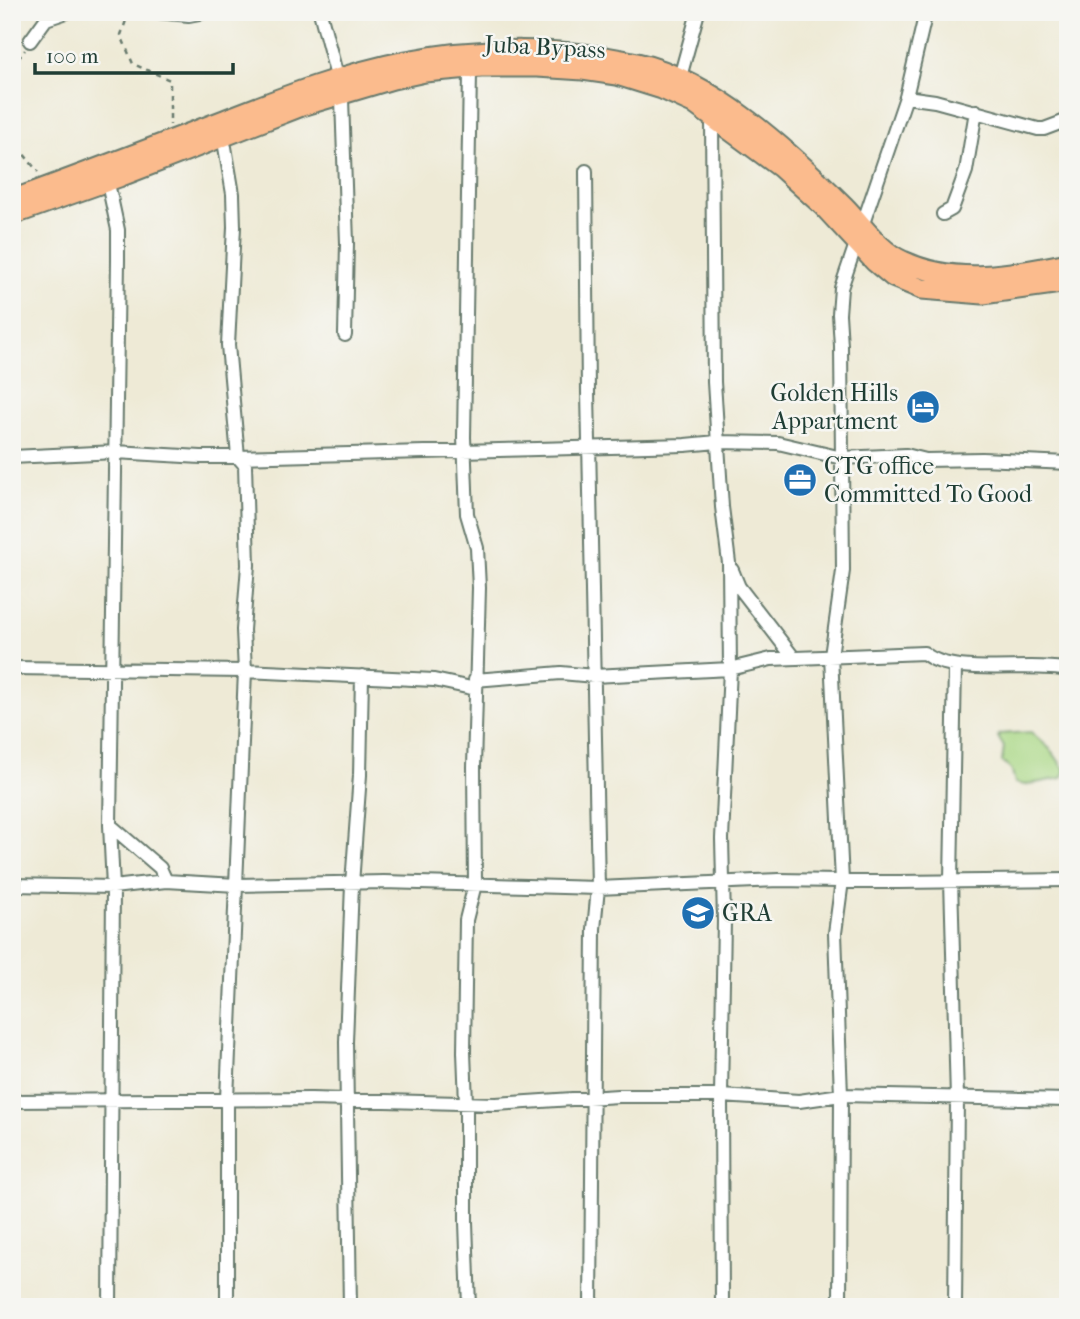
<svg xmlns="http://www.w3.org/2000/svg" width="1080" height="1319" font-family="'IM FELL French Canon',serif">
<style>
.grass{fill:#aad886;stroke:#648a5d;stroke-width:2}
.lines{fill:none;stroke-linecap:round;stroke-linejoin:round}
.street-casing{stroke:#677a6d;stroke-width:16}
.primary-casing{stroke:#677a6d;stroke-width:23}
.path{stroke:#677a6d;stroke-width:2.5;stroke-dasharray:5 5;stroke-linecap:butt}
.street{stroke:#fff;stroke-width:12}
.primary{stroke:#fbbb8d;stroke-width:19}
.labels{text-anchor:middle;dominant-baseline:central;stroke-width:5;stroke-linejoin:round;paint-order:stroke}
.street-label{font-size:24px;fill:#1f3d34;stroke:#f6f6f2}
.poi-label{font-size:24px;fill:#1f3d34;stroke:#f6f6f2;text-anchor:start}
</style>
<rect width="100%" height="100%" fill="#f6f6f2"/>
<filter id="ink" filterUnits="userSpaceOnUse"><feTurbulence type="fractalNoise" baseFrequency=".0143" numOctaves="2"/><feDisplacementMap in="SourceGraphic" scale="14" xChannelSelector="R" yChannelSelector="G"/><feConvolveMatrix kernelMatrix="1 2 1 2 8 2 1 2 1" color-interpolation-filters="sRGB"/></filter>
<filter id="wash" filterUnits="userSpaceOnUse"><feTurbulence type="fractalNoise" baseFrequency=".00686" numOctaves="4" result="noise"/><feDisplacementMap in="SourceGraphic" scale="28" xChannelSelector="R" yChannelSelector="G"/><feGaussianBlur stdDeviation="1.57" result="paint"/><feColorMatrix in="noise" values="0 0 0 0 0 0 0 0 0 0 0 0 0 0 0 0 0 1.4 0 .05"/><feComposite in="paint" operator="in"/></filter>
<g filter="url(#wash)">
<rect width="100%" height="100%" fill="#eeead6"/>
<path class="grass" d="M 1031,732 L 1051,750 L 1065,770 L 1061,778 L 1025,785 L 1015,783 C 1013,773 1012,767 1002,762 L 1004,747 L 998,737 L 999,734 Z"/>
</g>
<g filter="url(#ink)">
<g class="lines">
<g class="street-casing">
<path id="street" d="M 158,12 L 189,15 L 205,12
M 320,12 L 335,69
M 30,41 L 46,19 L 67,12
M 680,77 L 698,12
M 906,97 L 935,101 L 1038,129 L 1044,129 L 1068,120
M 342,99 L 347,243 L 345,335
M 712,120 L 714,382 L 722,507 L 729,563 L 730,669 L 722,839 L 724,921 L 721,1096 L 722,1307
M 225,147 L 233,194 L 234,227 L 228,345 L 238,457 L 685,445 L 717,442 L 778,443 L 842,458 L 906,455 L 926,460 L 982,459 L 1068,463
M 586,171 L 588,392 L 598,888 L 594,929 L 591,1307
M 109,188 L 118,230 L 118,260 L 110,825 L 113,887 L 110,1307
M 943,214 L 952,209 L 966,171 L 976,111
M 12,457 L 116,452 L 201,457 L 238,457 L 245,465 L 248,565 L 243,630 L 245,671 L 12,668
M 732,570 L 739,587 L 793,657
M 955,666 L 951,880 L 957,1098 L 955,1307
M 475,680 L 561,673 L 594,676 L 730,669 L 771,659 L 924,653 C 952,678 1029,661 1068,670
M 110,825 L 160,868 L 166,881
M 12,885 L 113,887 L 166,881 L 237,885 L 384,882 L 598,888 L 779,880 L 898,882 L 1068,880
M 12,1101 L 311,1099 L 496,1104 L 618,1096 L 721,1096 L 799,1101 L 841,1095 L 1068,1100
M 227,1307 L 227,1099 L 245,671 L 434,680 L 476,689
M 350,1307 L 346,1042 L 352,884 L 360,775 L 362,676
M 469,1307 L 466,1222 L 466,1103 L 464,1052 L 466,920 L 475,884 L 474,767 L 479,588 L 477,548 L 467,514 L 464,437 L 470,73
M 840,1307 L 841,1095 L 835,933 L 842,881 L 831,656 L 843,571 L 841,346 L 839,314 L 841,288 L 906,97 L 926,12"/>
</g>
<g class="primary-casing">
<path id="primary" d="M 12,200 C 83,174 154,147 224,120 C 283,97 344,73 406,61 C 480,47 563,46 637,63 C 713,80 790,152 844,206 C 862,224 879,251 903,261 C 956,286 1013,274 1068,263
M 12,215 L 119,177 L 302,106 L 393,79 L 425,72 L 481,67 L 537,67 L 583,70 L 617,75 L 662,89 L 693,103 L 780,167 L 823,206 L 875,262 L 893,277 L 922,289 L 983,294 L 1068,282"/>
</g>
<path class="path" d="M 129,12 L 121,35 L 133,64 L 170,80 L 170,125
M 12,67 L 25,50
M 12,139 L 38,172"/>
<use href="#street" class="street"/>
<use href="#primary" class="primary"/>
</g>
</g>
<defs>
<g id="hotel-disc" transform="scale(1.75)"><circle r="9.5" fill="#1f6fb2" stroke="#f6f6f2"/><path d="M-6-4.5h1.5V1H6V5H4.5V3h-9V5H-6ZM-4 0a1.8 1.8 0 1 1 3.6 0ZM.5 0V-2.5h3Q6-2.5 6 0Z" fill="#fff"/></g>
<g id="office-disc" transform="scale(1.75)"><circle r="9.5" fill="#1f6fb2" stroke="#f6f6f2"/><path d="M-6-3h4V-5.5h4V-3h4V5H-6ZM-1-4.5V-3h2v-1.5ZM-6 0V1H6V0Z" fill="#fff"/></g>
<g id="university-disc" transform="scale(1.75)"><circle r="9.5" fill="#1f6fb2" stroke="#f6f6f2"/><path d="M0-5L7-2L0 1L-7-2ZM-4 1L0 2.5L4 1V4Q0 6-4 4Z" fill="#fff"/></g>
</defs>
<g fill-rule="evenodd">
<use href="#hotel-disc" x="923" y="407"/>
<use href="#office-disc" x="800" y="480"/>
<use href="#university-disc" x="698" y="913"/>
</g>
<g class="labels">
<g class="street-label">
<text transform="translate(545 47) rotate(3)">Juba Bypass</text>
</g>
<g class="poi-label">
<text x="898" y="393" text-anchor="end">Golden Hills<tspan x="898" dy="28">Appartment</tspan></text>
<text x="824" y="466">CTG office<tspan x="824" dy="28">Committed To Good</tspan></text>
<text x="722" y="913">GRA</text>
</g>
</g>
<rect width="1080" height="1319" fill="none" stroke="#f6f6f2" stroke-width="42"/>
<path d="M35 63v10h198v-10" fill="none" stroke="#1f3d34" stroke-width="3.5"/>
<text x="46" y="63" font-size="21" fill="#1f3d34" stroke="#f6f6f2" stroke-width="5" paint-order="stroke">100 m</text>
</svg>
